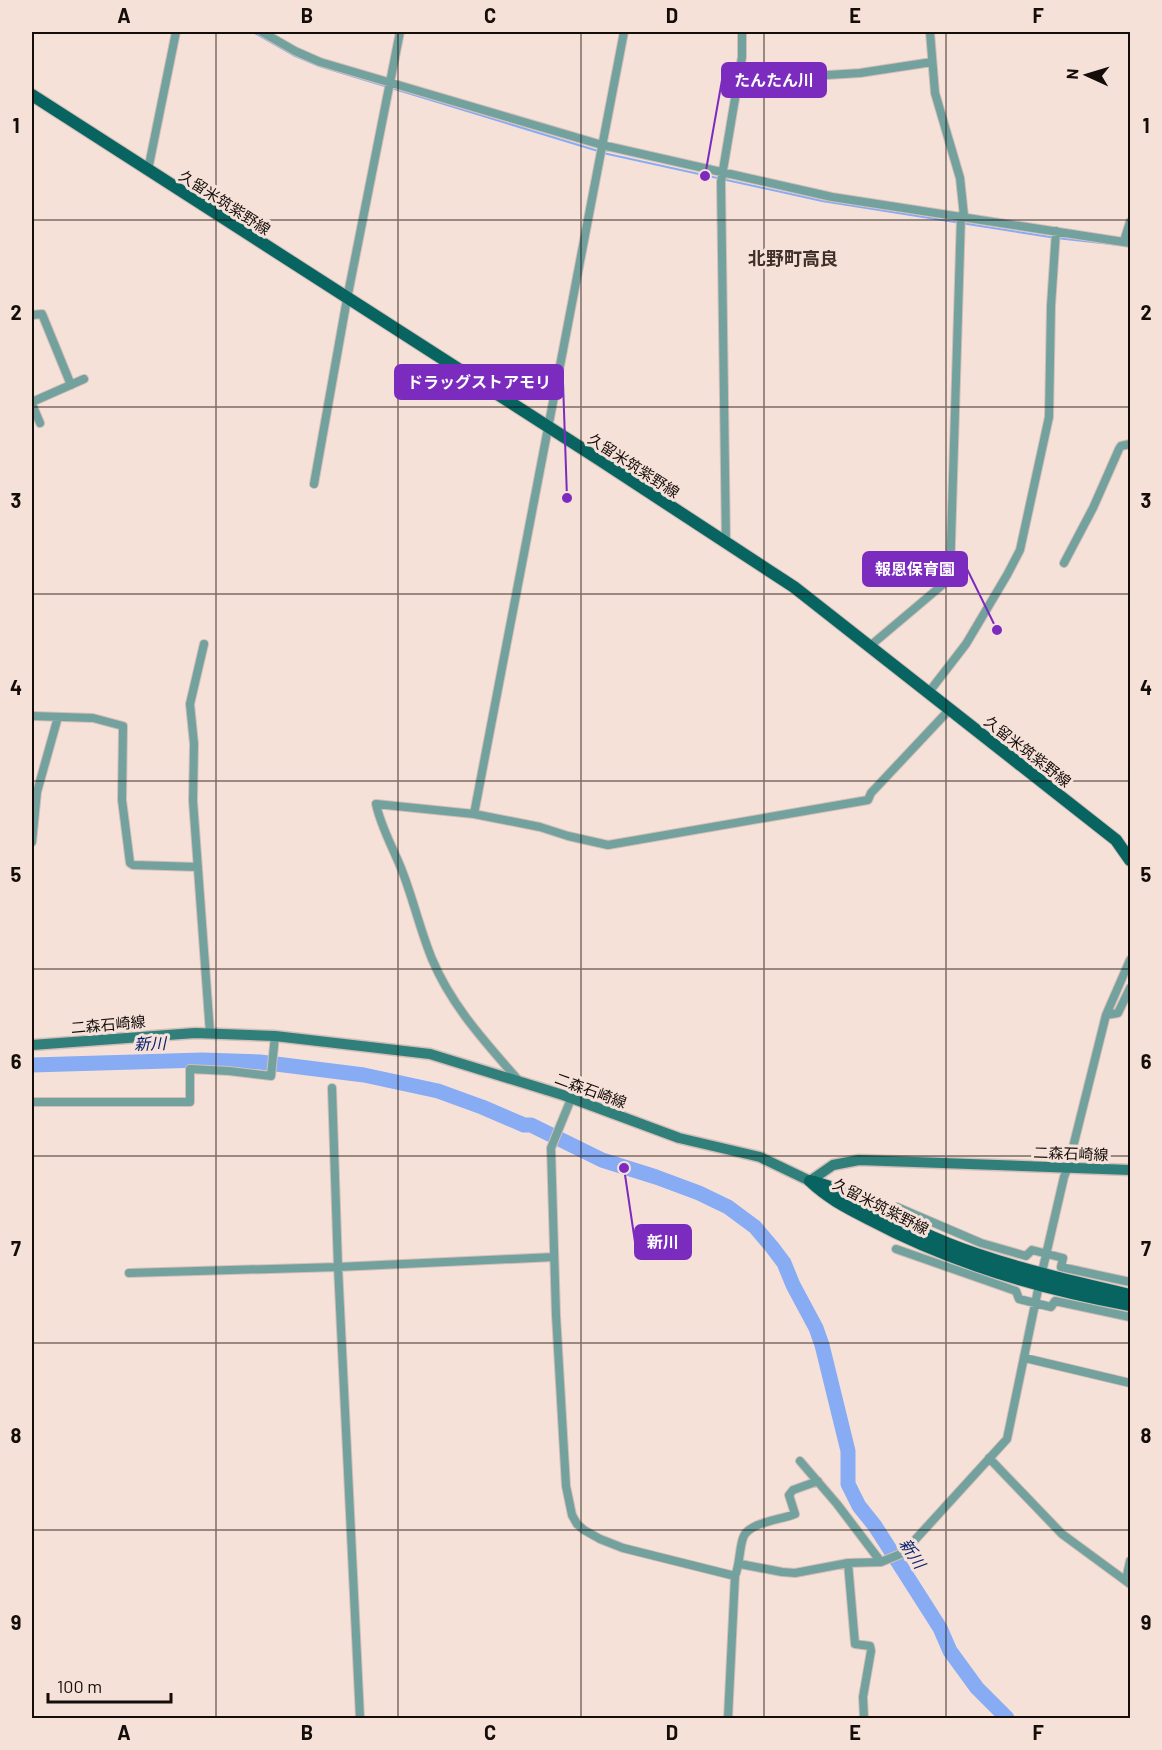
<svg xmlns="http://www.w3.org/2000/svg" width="1162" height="1750" font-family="Barlow,'Noto Sans JP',sans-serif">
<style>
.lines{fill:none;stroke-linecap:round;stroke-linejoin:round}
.stream{stroke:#88acf4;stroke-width:2}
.river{stroke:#88acf4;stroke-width:15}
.street-casing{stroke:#d2bfb8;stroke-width:10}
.secondary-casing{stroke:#d2bfb8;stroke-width:13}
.primary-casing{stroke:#d2bfb8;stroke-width:14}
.street{stroke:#73a19e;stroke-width:8}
.secondary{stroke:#317f7b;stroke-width:10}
.primary{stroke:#076460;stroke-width:12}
.grid{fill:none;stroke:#140d0a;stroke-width:1.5;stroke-opacity:0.55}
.labels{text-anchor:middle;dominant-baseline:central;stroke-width:6;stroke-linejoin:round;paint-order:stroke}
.street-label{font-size:15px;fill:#140d0a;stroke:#f6e1d9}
.water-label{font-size:16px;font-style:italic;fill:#021d6e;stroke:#f6e1d9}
.quarter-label{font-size:18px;font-weight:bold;fill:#40302a;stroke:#f6e1d9}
.leader{fill:none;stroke:#7b2cbf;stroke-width:2}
.callout-dot{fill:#7b2cbf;stroke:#f6e1d9;stroke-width:2}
.callout{fill:#7b2cbf;stroke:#7b2cbf;stroke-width:2}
.callout-label{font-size:16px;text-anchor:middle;font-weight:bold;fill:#fff}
.neatline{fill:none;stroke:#140d0a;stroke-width:2}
.grid-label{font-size:20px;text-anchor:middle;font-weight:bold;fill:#140d0a}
</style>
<rect width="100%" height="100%" fill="#f6e1d9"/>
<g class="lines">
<path class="stream" d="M 253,32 L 293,55 L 319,66 L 598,151
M 603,153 L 822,201 L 1056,238 L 1120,245"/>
<path class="river" d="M 32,1065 L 202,1060 L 260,1062 L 364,1075 L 438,1091 L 482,1107 L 524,1125 L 531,1125 L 602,1160 L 656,1177 L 699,1193 L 728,1207 L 755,1227 L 772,1247 L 784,1263 L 793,1285 L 816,1328 L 822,1345 L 848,1451 L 848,1484 L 859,1506 L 875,1526 L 940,1628 L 950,1651 L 977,1688 L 1007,1718"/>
<g class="street-casing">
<path id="street" d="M 262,32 L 295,51 L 320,62 L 602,145 L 832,197 L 1130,243
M 930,32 L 935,93 L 960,178 L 964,216
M 812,76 L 860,73 L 932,62
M 148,170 L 176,32
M 1124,241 L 1130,222
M 32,315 L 42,314 L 71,385
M 32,402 L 84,379
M 32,404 L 40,423
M 314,484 L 347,299 L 400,32
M 726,543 L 721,182 L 742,57 L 742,32
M 1064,563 L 1093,508 L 1119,449 L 1121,446 L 1130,444
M 204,644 L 190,704 L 194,744 L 193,801 L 210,1033
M 870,646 L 947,581 L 950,575 L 961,216
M 929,692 L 966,644 L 1007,575 L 1020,550 L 1049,417 L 1051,306 L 1056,231
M 32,716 L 93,718 L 123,726 L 122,800 L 130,863 L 133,865 L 198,867
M 474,814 L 624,32
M 32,842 L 37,792 L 58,717
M 1106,1015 L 1130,960
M 520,1082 C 487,1044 452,1007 432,959 C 420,930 413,898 401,868 C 392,846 381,827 376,804 L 474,814 L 540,827 L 568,836 L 608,845 L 868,800 L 871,793 L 950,709
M 332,1088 L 338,1267 L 360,1718
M 571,1099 L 551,1148 L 556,1315 L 566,1486 L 572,1515 L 577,1524 L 584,1530 L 600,1539 L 623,1548 L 735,1576
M 32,1102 L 190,1102 L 190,1069 L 229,1071 L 271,1076 L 275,1036
M 897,1207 L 981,1243 L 1026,1256 L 1032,1250 L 1063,1258 L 1061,1267 L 1130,1282
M 896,1249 L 1016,1291 L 1019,1299 L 1051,1307 L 1055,1301 L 1130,1317
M 129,1273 L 338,1267 L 554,1257
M 1025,1358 L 1130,1383
M 989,1458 L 1062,1534 L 1130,1584
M 800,1461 L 837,1504 L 881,1562
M 848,1563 L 855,1644 L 870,1646 L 871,1651 L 863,1697 L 864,1718
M 740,1564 L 782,1572 L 795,1573 L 848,1563 L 881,1562 L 903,1553 L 1007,1439 L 1039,1285 L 1064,1177 L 1068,1167 L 1106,1015 L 1118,1013 L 1130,988
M 1126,1580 L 1130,1561
M 728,1718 L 735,1576 C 740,1564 739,1550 743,1538 C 748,1522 781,1520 795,1514 L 789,1495 L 793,1490 L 818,1481"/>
</g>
<g class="secondary-casing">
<path id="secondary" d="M 32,1045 L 195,1033 L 275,1036 L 430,1054 L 563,1095 L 679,1138 L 760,1157 L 810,1181 L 833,1165 L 859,1160 L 1130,1170"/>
</g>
<g class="primary-casing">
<path id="primary" d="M 32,95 L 600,460 L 794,587 L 1116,840 L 1130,860
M 810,1181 C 829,1199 848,1208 871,1220 C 952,1263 1041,1289 1130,1305
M 814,1182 L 830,1187 C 878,1211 925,1237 976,1254 C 1026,1271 1078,1283 1130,1295"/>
</g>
<use href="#street" class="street"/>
<use href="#secondary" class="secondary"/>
<use href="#primary" class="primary"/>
</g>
<path class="grid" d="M 216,32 L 216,1718M 398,32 L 398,1718M 581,32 L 581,1718M 764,32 L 764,1718M 946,32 L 946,1718M 32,220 L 1130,220M 32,407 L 1130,407M 32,594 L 1130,594M 32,781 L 1130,781M 32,969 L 1130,969M 32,1156 L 1130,1156M 32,1343 L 1130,1343M 32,1530 L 1130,1530"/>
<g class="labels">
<g class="street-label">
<text transform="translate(225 202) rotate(33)">久留米筑紫野線</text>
<text transform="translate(634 465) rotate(33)">久留米筑紫野線</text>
<text transform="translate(1028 751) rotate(38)">久留米筑紫野線</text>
<text transform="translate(108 1024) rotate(-5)">二森石崎線</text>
<text transform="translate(591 1090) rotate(20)">二森石崎線</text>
<text transform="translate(1071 1153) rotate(2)">二森石崎線</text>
<text transform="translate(881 1206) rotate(27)">久留米筑紫野線</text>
</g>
<g class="water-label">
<text transform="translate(150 1043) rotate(-2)">新川</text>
<text transform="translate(913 1553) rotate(56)">新川</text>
</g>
<g class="quarter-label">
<text x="793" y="258">北野町高良</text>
</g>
</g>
<path class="leader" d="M705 176L722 80M567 498L563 382M997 630L967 569M624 1168L635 1242"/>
<g class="callout-dot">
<circle cx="705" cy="176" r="6"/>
<circle cx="567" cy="498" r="6"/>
<circle cx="997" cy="630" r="6"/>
<circle cx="624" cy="1168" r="6"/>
</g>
<g class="callout">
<rect x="722" y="63" width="104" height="34" rx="6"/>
<rect x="395" y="365" width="168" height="34" rx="6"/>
<rect x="863" y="552" width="104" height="34" rx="6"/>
<rect x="635" y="1225" width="56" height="34" rx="6"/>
</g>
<g class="callout-label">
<text x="774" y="86">たんたん川</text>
<text x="479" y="388">ドラッグストアモリ</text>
<text x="915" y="575">報恩保育園</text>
<text x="663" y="1248">新川</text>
</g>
<rect width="1162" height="1750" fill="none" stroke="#f6e1d9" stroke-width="66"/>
<g transform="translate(1087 75) rotate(274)" stroke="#f6e1d9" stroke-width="4.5" paint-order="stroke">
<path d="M0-4.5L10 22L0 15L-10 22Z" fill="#140d0a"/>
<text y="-9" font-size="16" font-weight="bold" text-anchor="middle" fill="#140d0a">N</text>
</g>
<path d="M48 1693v9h123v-9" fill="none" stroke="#140d0a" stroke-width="3"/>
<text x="57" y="1693" font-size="18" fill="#140d0a" stroke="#f6e1d9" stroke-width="4.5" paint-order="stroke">100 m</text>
<rect x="33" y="33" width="1096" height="1684" class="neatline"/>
<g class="grid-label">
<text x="124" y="23">A</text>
<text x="307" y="23">B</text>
<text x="490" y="23">C</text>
<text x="672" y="23">D</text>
<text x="855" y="23">E</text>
<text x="1038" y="23">F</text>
<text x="16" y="133">1</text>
<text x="1146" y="133">1</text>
<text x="16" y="320">2</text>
<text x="1146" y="320">2</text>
<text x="16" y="508">3</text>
<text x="1146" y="508">3</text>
<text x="16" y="695">4</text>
<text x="1146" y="695">4</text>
<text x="16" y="882">5</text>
<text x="1146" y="882">5</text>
<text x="16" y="1069">6</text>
<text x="1146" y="1069">6</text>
<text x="16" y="1256">7</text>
<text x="1146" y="1256">7</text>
<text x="16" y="1443">8</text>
<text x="1146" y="1443">8</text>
<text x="16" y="1630">9</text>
<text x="1146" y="1630">9</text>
<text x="124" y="1740">A</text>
<text x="307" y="1740">B</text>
<text x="490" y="1740">C</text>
<text x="672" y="1740">D</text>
<text x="855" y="1740">E</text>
<text x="1038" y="1740">F</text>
</g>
</svg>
